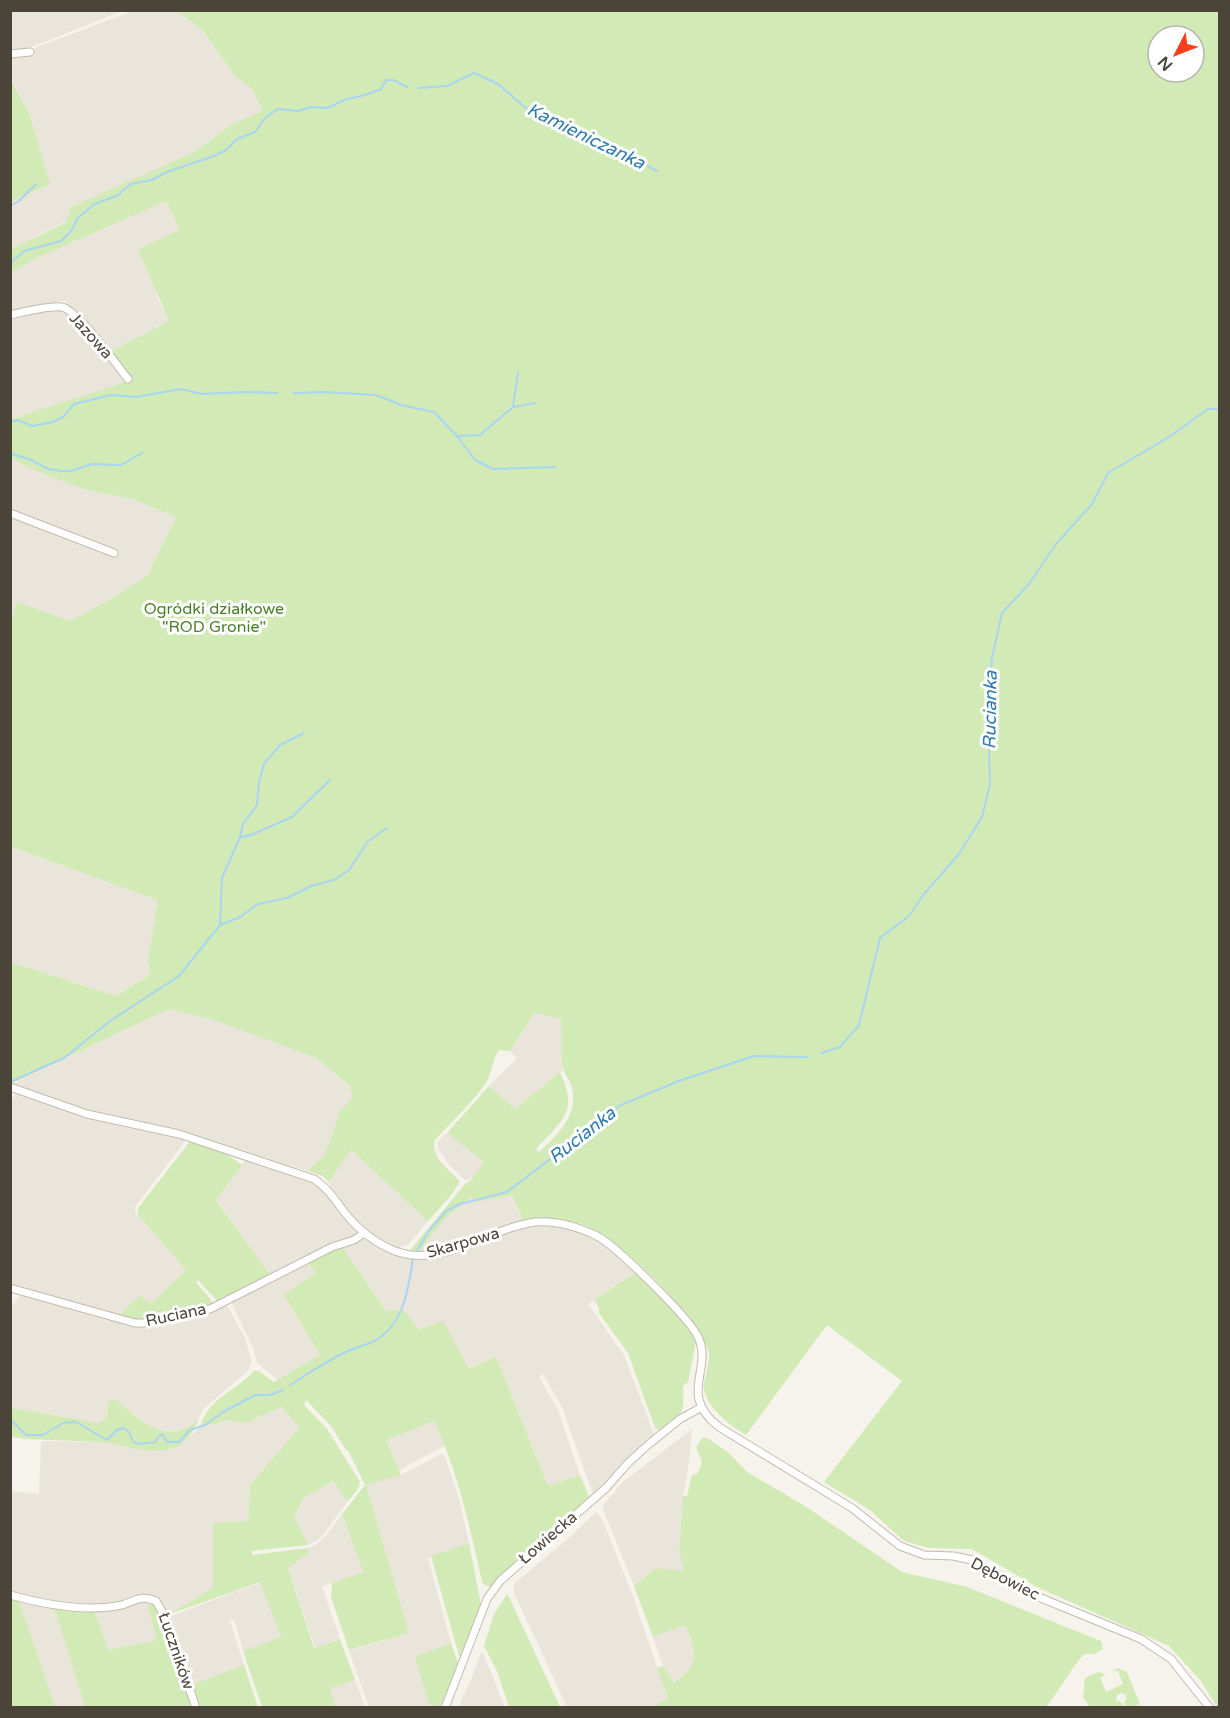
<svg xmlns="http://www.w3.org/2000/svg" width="1230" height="1718" font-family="'Varela Round',sans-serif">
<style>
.residential{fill:#eae5da}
.green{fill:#d2eab5;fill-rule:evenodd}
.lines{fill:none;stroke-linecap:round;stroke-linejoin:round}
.stream{stroke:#a9d4f2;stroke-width:2}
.minor-casing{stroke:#c2bbae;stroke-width:9}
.minor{stroke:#fff;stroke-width:7}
.labels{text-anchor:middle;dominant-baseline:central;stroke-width:6;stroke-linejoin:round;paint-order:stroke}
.street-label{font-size:16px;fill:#4b4439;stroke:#fff}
.park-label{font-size:16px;fill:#4a7f2a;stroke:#fff}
.water-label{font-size:18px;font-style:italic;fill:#2e7ab2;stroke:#fff}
</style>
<rect width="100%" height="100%" fill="#f6f3ec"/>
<path class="residential" d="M 10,11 L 122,11 L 29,48 L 11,52 Z
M 133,11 L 177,11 L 203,31 L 235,76 L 253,90 L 262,111 L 233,124 L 192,153 L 133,180 L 65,222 L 11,249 L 11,202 L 50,184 L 30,115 L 11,78 L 11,56 L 28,55 L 37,47 Z
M 166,201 L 180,230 L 156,295 L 169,321 L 109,352 L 70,308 L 66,301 L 58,301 L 56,305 L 11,314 L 11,272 L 39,257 Z
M 56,309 L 66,311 L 86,329 L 128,382 L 11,419 L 10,317 Z
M 11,458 L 34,470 L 83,489 L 132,499 L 176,517 L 150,570 L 153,572 L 118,595 L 70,621 L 17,602 L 11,624 Z
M 10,847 L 159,900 L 148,961 L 150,975 L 114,996 L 11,962 Z
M 169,1009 L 211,1019 L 316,1058 L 350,1087 L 352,1098 L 340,1111 L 325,1154 L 308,1171 L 61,1103 L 12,1084 Z
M 534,1013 L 562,1019 L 563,1070 L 515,1109 L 489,1086 L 517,1058 L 510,1051 Z
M 17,1092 L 114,1125 L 186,1140 L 135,1207 L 135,1212 L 186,1270 L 151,1305 L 118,1317 L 11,1286 L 10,1102 Z
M 447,1133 L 484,1162 L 472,1178 L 465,1180 L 451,1167 L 438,1149 L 437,1142 Z
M 351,1150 L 428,1221 L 408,1245 L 397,1248 L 368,1232 L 348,1212 L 330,1187 L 329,1182 Z
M 246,1159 L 307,1178 L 319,1185 L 358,1231 L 357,1235 L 271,1276 L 216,1199 Z
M 512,1195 L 524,1222 L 440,1251 L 419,1254 L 432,1233 L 449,1212 L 471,1197 L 476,1202 Z
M 535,1225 L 568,1228 L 595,1239 L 614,1252 L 635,1273 L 588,1304 L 624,1355 L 655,1437 L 631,1457 L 593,1495 L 562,1407 L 543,1374 L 539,1377 L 558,1410 L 580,1475 L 548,1486 L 496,1357 L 469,1369 L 418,1330 L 403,1309 L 386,1311 L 341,1245 L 364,1239 L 387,1250 L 414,1258 Z
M 307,1261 L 315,1273 L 284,1295 L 320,1355 L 278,1380 L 257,1363 L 254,1350 L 231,1302 Z
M 22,1294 L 137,1326 L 225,1304 L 228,1307 L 245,1338 L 252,1362 L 247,1372 L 204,1408 L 198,1420 L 184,1430 L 168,1432 L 154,1429 L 129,1412 L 117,1400 L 100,1423 L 11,1408 L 10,1308 Z
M 281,1407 L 300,1427 L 250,1485 L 248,1521 L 213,1523 L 214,1588 L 167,1615 L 159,1601 L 148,1595 L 136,1595 L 120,1604 L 105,1606 L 52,1602 L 11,1594 L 11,1491 L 39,1494 L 41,1441 L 100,1442 L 154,1451 L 173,1449 L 200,1428 L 228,1420 L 246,1423 Z
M 434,1420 L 446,1445 L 399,1470 L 386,1440 Z
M 692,1429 L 689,1463 L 683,1496 L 679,1552 L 684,1571 L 656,1568 L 634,1586 L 603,1509 L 603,1505 L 623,1482 Z
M 441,1454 L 445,1456 L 459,1499 L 469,1543 L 428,1558 L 451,1643 L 416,1657 L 430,1707 L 369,1707 L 349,1651 L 409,1633 L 365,1485 L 401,1475 Z
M 335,1481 L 347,1502 L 324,1534 L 318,1540 L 308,1545 L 294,1516 L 304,1498 Z
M 595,1513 L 597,1513 L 603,1521 L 633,1596 L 668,1700 L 652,1707 L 567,1707 L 513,1591 L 515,1583 L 570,1537 Z
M 342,1514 L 363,1572 L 322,1587 L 340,1639 L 315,1648 L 288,1567 L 309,1553 L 308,1548 L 315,1545 L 326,1536 Z
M 261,1582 L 281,1638 L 243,1651 L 234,1619 L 230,1620 L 244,1665 L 190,1685 L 168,1617 Z
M 18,1598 L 54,1607 L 85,1707 L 55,1707 Z
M 146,1599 L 158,1640 L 108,1650 L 94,1610 Z
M 685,1625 L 696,1655 L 694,1665 L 674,1683 L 663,1666 L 653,1637 Z
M 482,1651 L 505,1707 L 458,1707 L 470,1682 Z
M 355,1680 L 365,1707 L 329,1708 L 334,1705 L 329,1688 Z"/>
<path class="green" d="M 177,11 L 1219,11 L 1219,1707 L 1217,1707 L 1201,1681 L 1169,1646 L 1037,1587 L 972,1549 L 929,1548 L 904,1541 L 870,1510 L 824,1482 L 902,1381 L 827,1325 L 746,1435 C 731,1426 707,1408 704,1389 C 703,1385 705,1379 706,1375 C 707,1367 711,1356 708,1349 C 697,1317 619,1238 587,1226 C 567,1218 545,1220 524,1222 L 512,1195 L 476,1202 L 471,1197 C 446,1215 435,1228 419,1254 L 413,1253 L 411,1249 L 466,1183 L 470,1181 L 484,1162 L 447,1133 L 489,1086 L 515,1109 L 560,1072 C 579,1113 562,1120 536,1149 L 539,1152 C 558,1134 578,1116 572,1088 C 571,1082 566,1077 564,1071 C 560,1058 562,1033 561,1019 L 534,1013 L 510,1051 L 499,1050 C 491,1061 493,1073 485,1084 C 471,1104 451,1122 435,1140 C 430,1158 450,1170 460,1181 L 452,1194 L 428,1221 L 351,1150 L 329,1182 L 323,1176 L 308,1171 L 325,1154 L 340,1111 L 352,1098 L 350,1086 L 316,1058 L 211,1019 L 169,1009 L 11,1084 L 11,962 L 115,996 L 150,975 L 148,961 L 158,900 L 11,847 L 11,624 L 17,602 L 70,621 L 118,595 L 152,572 L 150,570 L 176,517 L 132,499 L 83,489 L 34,470 L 11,458 L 11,419 L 132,380 L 109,352 L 169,321 L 138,249 L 180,230 L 166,201 L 39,257 L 11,272 L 11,249 L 65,223 L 71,207 L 192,153 L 233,124 L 262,111 L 253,90 L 235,76 L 203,31 ZM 1158,36 L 1194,36 L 1194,72 L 1158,72 Z
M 10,78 L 30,115 L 50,184 L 11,202 Z
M 191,1140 L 223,1152 L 242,1165 L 216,1200 L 271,1276 L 219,1303 L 198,1280 L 196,1282 L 215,1305 L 144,1321 L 118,1317 L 140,1295 L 151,1304 L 186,1270 L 138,1215 L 138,1208 Z
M 341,1245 L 386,1311 L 403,1309 L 419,1330 L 443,1321 L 469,1369 L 496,1357 L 548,1486 L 580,1475 L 590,1499 L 517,1562 L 491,1587 L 485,1585 L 482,1582 C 470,1527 458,1472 434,1421 L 386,1440 L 401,1475 L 366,1485 L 409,1633 L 349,1650 L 331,1597 L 332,1583 L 363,1572 L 342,1514 L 365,1485 L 348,1450 L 346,1450 L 331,1426 L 306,1400 L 304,1405 L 327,1429 L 360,1482 L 358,1489 L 347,1502 L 334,1481 L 304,1498 L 294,1516 L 308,1545 L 252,1551 L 252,1555 L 308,1548 L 309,1553 L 288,1568 L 314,1648 L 340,1639 L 355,1680 L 330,1688 L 335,1706 L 329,1707 L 262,1707 L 243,1651 L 281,1637 L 260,1582 L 167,1615 L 213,1588 L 213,1523 L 248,1521 L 250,1485 L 300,1427 L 281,1407 L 246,1423 L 228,1420 L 200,1428 C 206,1399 236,1391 254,1371 L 259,1371 L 274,1382 L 320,1355 L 284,1295 L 315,1273 L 307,1261 Z
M 635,1273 L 681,1318 L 696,1341 L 688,1382 L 683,1386 C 685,1416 682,1414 659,1431 L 655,1428 L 628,1353 L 599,1313 L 599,1308 L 594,1300 Z
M 109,1400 L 117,1400 C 134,1416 157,1438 182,1430 C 188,1428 193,1423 198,1420 C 195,1431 183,1446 171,1449 C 148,1456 121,1443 98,1442 C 69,1440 40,1441 11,1437 L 11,1408 L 100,1423 L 107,1415 Z
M 702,1438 L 707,1438 L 728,1452 L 747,1472 L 805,1506 L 902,1572 L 967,1587 L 1101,1641 L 1103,1649 L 1094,1654 L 1084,1654 C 1069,1671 1060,1690 1046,1707 L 652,1707 L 668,1699 L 657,1668 L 663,1666 L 674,1683 C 701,1662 697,1655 685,1625 L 653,1637 L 634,1586 L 656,1568 L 684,1571 L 679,1552 L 683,1496 L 687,1496 L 692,1475 L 697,1474 C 705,1459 701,1462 696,1447 Z
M 469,1543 L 481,1605 L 462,1657 L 459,1656 L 431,1556 Z
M 507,1594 L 509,1597 L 560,1707 L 509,1707 L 497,1671 L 484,1646 L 494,1614 Z
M 11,1597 L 18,1598 L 55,1707 L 11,1708 Z
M 146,1599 L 158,1604 L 194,1707 L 85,1707 L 54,1607 L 94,1610 L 108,1650 L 157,1640 Z
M 451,1643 L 459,1666 L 440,1707 L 430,1707 L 415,1657 Z
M 244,1665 L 258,1707 L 198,1707 L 190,1685 Z
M 1118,1668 L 1127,1672 L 1141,1707 L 1140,1707 L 1138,1704 L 1136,1705 L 1137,1707 L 1127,1707 L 1124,1702 L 1126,1700 L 1126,1695 L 1121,1693 L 1117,1695 L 1116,1700 L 1122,1703 L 1125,1707 L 1090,1707 L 1083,1697 L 1085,1678 L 1098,1672 L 1106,1674 L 1100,1678 L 1106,1692 L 1123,1684 L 1118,1671 L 1112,1671 Z"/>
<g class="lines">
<path class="stream" d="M 419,88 L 447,86 L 474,73 L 498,84 L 527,109 L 606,145 L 657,171
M 10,206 L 19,201 L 36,184
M 10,263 L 24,251 L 61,241 L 72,230 L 77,219 L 93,205 L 118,195 L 131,184 L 152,180 L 167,172 L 214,156 L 226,150 L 237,139 L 255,132 L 266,117 L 278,109 L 298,111 L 311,107 L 328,108 L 344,100 L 365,95 L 381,89 L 386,80 L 393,80 L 407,87
M 294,393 L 324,392 L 376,395 L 401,405 L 434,412 L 457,436 L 475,460 L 493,469 L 555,467
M 513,407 L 518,372
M 10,422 L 18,420 L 32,426 L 53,422 L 63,417 L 74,404 L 111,395 L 136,397 L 181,389 L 201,394 L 245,392 L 277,393
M 457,436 L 480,435 L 513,407 L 535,403
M 10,453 L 31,460 L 48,469 L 61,471 L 71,471 L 92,464 L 121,465 L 142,453
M 241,837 L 251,835 L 292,817 L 330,780
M 220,925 L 222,878 L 240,837 L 243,824 L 257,805 L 259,782 L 264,764 L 280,745 L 304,733
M 822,1053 L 840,1047 L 859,1025 L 880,938 L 909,916 L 924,894 L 959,854 L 982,817 L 990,784 L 988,717 L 992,658 L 1002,613 L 1029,584 L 1056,544 L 1092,504 L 1108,473 L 1169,437 L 1208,409 L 1220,409
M 10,1082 L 64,1058 L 110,1021 L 179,976 L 220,925 L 240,917 L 258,904 L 287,898 L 311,886 L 334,880 L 349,870 L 368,841 L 387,828
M 416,1252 L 429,1231 L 446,1211 L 460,1204 L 507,1192 L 621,1105 L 679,1081 L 754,1056 L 808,1057
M 290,1385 C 308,1374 326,1361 346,1352 C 354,1348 364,1346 372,1342 C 403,1328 409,1288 413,1258
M 10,1419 L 26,1435 L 43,1435 L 63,1423 L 76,1422 L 107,1440 L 117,1430 L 124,1428 L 129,1432 L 133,1442 L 140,1444 L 155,1442 L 160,1435 L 163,1435 L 167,1442 L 179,1442 L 190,1430 L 205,1425 L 223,1412 L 255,1395 L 270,1395 L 283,1390"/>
<g class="minor-casing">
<path id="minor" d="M 10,54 L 30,52
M 10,315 C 24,312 49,305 62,307 C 77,310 117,365 128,379
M 10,513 L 114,553
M 10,1087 L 87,1114 L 179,1134 L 314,1179 C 328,1188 335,1200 345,1213 C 358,1229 375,1243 395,1251 C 443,1269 489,1228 535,1222 C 555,1220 579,1227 597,1236 C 616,1246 692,1320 699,1339 C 712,1370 678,1395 719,1427 L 852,1508 L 900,1546 L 924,1555 L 953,1556 L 972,1560 L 1041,1598 L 1141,1639 L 1171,1659 L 1210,1708
M 10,1288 L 135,1323 L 144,1323 L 210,1309 L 332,1247 L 354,1240 L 364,1233
M 10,1595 C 43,1604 83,1612 117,1606 C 132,1604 139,1593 156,1601 L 165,1617 L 196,1708
M 445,1708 L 487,1599 L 500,1581 L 606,1488 L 628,1463 L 649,1444 L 680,1419 L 702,1407"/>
</g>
<use href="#minor" class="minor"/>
</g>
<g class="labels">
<g class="street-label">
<text transform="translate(91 336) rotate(48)">Jazowa</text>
<text transform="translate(463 1243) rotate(-16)">Skarpowa</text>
<text transform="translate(176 1315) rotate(-12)">Ruciana</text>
<text transform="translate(548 1538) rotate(-41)">Łowiecka</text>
<text transform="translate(1005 1579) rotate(27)">Dębowiec</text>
<text transform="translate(176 1651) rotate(71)">Łuczników</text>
</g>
<g class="park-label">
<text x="214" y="609">Ogródki działkowe<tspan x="214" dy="18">"ROD Gronie"</tspan></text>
</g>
<g class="water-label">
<text transform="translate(586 136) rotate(26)">Kamieniczanka</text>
<text transform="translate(990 710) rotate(-89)">Rucianka</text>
<text transform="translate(582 1135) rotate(-38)">Rucianka</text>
</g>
</g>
<rect width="1230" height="1718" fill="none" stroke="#4b4439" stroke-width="24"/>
<g transform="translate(1176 54) rotate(228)"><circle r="28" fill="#ffffff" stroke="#b7b4b0" stroke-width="1.5"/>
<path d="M0-4.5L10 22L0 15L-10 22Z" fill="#fc3f1d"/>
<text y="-9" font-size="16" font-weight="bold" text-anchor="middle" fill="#4b4439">N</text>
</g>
</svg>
